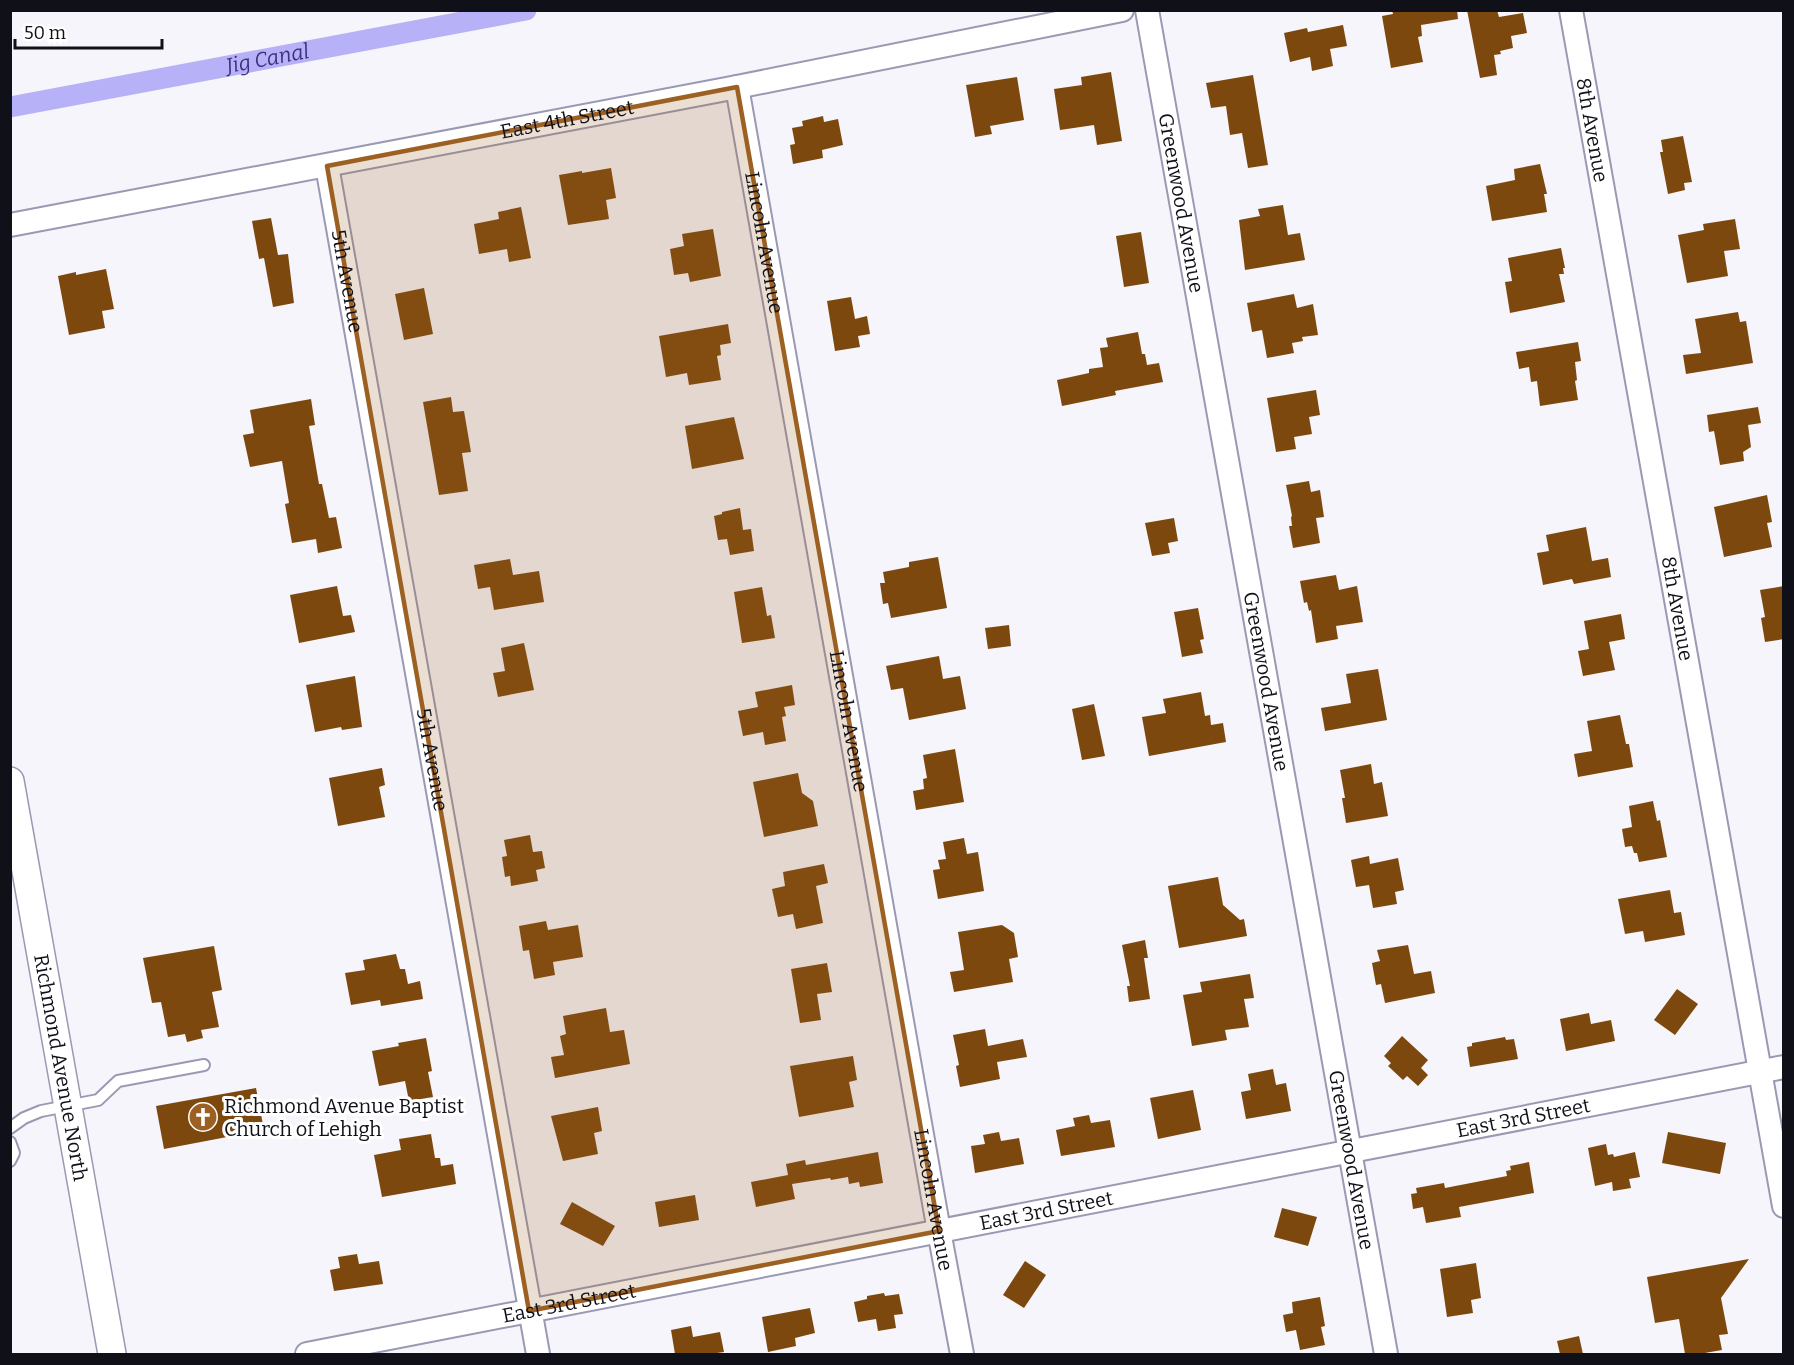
<svg xmlns="http://www.w3.org/2000/svg" width="1794" height="1365" font-family="Bitter,serif">
<style>
.lines{fill:none;stroke-linecap:round;stroke-linejoin:round}
.canal{stroke:#b7b2f8;stroke-width:21}
.building{fill:#7d480d}
.service-casing{stroke:#9a99b3;stroke-width:14}
.minor-casing{stroke:#9a99b3;stroke-width:26}
.tertiary-casing{stroke:#9a99b3;stroke-width:30}
.service{stroke:#fff;stroke-width:10}
.minor{stroke:#fff;stroke-width:22}
.tertiary{stroke:#fff;stroke-width:27}
.marked{fill:#9d6023;fill-opacity:0.2;stroke:#9d6023;stroke-width:4.5;stroke-linejoin:round}
.labels{text-anchor:middle;dominant-baseline:central;stroke-width:6;stroke-linejoin:round;paint-order:stroke}
.street-label{font-size:20px;fill:#101019;stroke:#fff}
.poi-label{font-size:20px;fill:#101019;stroke:#fff;text-anchor:start}
.water-label{font-size:21px;font-style:italic;fill:#403080;stroke:#fff}
</style>
<rect width="100%" height="100%" fill="#f5f5fb"/>
<g class="lines">
<path class="canal" id="s1" d="M 10,107 L 526,10"/>
</g>
<path class="building" d="M 1392,10 L 1457,10 L 1458,19 L 1421,25 L 1422,36 L 1418,37 L 1423,62 L 1391,68 L 1382,16 L 1393,14 Z
M 1467,10 L 1497,10 L 1499,17 L 1523,13 L 1527,33 L 1511,36 L 1513,48 L 1500,51 L 1501,54 L 1494,55 L 1497,75 L 1480,78 Z
M 1343,25 L 1347,46 L 1330,49 L 1333,66 L 1312,71 L 1310,57 L 1290,62 L 1284,33 L 1307,28 L 1308,32 Z
M 1111,72 L 1122,141 L 1097,145 L 1094,125 L 1060,130 L 1054,89 L 1082,85 L 1081,77 Z
M 1253,75 L 1268,165 L 1248,168 L 1242,133 L 1230,135 L 1226,106 L 1211,108 L 1206,83 Z
M 1017,77 L 1024,120 L 990,126 L 992,134 L 975,137 L 966,85 Z
M 823,116 L 824,122 L 838,119 L 843,145 L 822,150 L 823,158 L 793,164 L 790,145 L 795,144 L 792,128 L 803,126 L 802,121 Z
M 1683,136 L 1692,182 L 1684,183 L 1685,190 L 1668,194 L 1660,152 L 1663,152 L 1661,140 Z
M 1540,164 L 1547,194 L 1544,194 L 1547,212 L 1492,221 L 1486,186 L 1515,180 L 1514,169 Z
M 611,168 L 616,198 L 606,200 L 609,219 L 568,225 L 559,175 L 582,171 L 582,173 Z
M 1283,205 L 1288,235 L 1300,233 L 1305,260 L 1245,270 L 1239,220 L 1260,216 L 1258,209 Z
M 521,207 L 531,258 L 509,262 L 507,249 L 479,254 L 474,224 L 499,219 L 498,212 Z
M 271,218 L 278,255 L 288,254 L 294,303 L 273,307 L 264,258 L 259,259 L 252,221 Z
M 1735,219 L 1740,249 L 1724,251 L 1728,276 L 1687,283 L 1678,235 L 1704,230 L 1703,224 Z
M 713,229 L 721,276 L 690,282 L 688,273 L 674,275 L 670,249 L 684,246 L 682,234 Z
M 1141,232 L 1149,283 L 1124,287 L 1116,236 Z
M 1561,248 L 1565,268 L 1563,268 L 1564,274 L 1559,274 L 1565,302 L 1510,313 L 1505,282 L 1512,281 L 1508,258 Z
M 106,269 L 114,309 L 102,311 L 105,328 L 69,335 L 58,276 L 76,272 L 76,275 Z
M 424,288 L 433,334 L 404,340 L 395,294 Z
M 1294,294 L 1297,308 L 1313,304 L 1318,335 L 1302,337 L 1303,341 L 1292,343 L 1294,353 L 1267,358 L 1262,330 L 1252,332 L 1247,303 Z
M 851,297 L 855,319 L 867,316 L 870,334 L 858,336 L 860,347 L 835,351 L 827,301 Z
M 1738,312 L 1740,322 L 1746,321 L 1753,363 L 1686,374 L 1683,355 L 1701,353 L 1695,319 Z
M 728,324 L 731,343 L 720,345 L 721,355 L 717,356 L 721,380 L 689,385 L 687,373 L 666,377 L 659,336 Z
M 1138,332 L 1142,354 L 1145,354 L 1147,365 L 1159,363 L 1163,382 L 1115,391 L 1116,395 L 1062,406 L 1057,380 L 1089,373 L 1089,369 L 1103,367 L 1100,348 L 1108,347 L 1106,338 Z
M 1578,342 L 1581,361 L 1575,362 L 1577,380 L 1575,381 L 1578,400 L 1540,406 L 1537,381 L 1531,382 L 1529,367 L 1519,369 L 1516,352 Z
M 1316,390 L 1320,415 L 1309,417 L 1312,434 L 1294,437 L 1296,449 L 1276,452 L 1267,398 Z
M 451,397 L 453,412 L 464,411 L 471,452 L 462,453 L 468,491 L 439,495 L 423,402 Z
M 311,399 L 315,425 L 309,426 L 319,484 L 322,484 L 329,518 L 336,517 L 342,548 L 318,553 L 316,539 L 292,543 L 285,504 L 289,503 L 282,461 L 250,467 L 243,435 L 254,433 L 250,410 Z
M 1758,407 L 1761,423 L 1748,425 L 1751,447 L 1743,452 L 1744,461 L 1720,465 L 1715,436 L 1714,431 L 1709,432 L 1707,415 Z
M 734,417 L 744,459 L 692,469 L 685,426 Z
M 1309,481 L 1311,492 L 1320,490 L 1324,517 L 1316,518 L 1320,543 L 1293,548 L 1289,526 L 1292,526 L 1291,517 L 1292,516 L 1286,485 Z
M 1767,495 L 1772,522 L 1767,523 L 1772,547 L 1724,557 L 1714,507 Z
M 740,508 L 743,530 L 751,529 L 754,551 L 730,555 L 727,539 L 718,540 L 714,516 L 722,514 L 722,512 Z
M 1174,518 L 1178,541 L 1168,543 L 1170,553 L 1152,556 L 1145,523 Z
M 1586,527 L 1592,561 L 1608,558 L 1611,577 L 1574,584 L 1572,579 L 1543,585 L 1537,553 L 1549,551 L 1546,535 Z
M 938,557 L 947,608 L 891,618 L 888,603 L 883,604 L 880,583 L 885,583 L 883,572 L 909,567 L 909,562 Z
M 510,559 L 513,575 L 539,571 L 544,602 L 494,610 L 490,587 L 478,589 L 474,565 Z
M 1336,575 L 1339,590 L 1357,586 L 1363,622 L 1336,626 L 1338,639 L 1316,643 L 1311,610 L 1309,611 L 1307,602 L 1304,603 L 1300,581 Z
M 337,586 L 343,616 L 351,615 L 355,632 L 299,643 L 290,595 Z
M 1784,586 L 1784,639 L 1765,642 L 1761,618 L 1765,617 L 1760,590 Z
M 762,587 L 767,616 L 771,615 L 775,638 L 742,643 L 734,592 Z
M 1198,608 L 1204,639 L 1200,640 L 1203,653 L 1182,657 L 1174,612 Z
M 1621,614 L 1625,639 L 1609,642 L 1615,670 L 1583,676 L 1578,651 L 1589,649 L 1584,621 Z
M 1009,625 L 1011,646 L 988,649 L 985,628 Z
M 524,643 L 534,690 L 498,697 L 493,673 L 505,671 L 501,648 Z
M 939,656 L 943,679 L 960,676 L 966,709 L 909,720 L 903,688 L 891,690 L 886,666 Z
M 1378,669 L 1387,720 L 1325,731 L 1321,708 L 1351,703 L 1346,674 Z
M 355,676 L 362,727 L 342,730 L 341,727 L 315,732 L 306,685 Z
M 792,685 L 795,705 L 784,707 L 786,716 L 782,717 L 786,741 L 765,745 L 763,732 L 743,736 L 738,711 L 758,707 L 755,692 Z
M 1201,692 L 1205,716 L 1210,715 L 1211,725 L 1223,723 L 1226,742 L 1149,756 L 1142,717 L 1166,713 L 1163,699 Z
M 1094,704 L 1105,756 L 1082,760 L 1072,709 Z
M 1620,715 L 1626,744 L 1629,744 L 1633,767 L 1578,777 L 1574,754 L 1592,751 L 1587,721 Z
M 955,749 L 964,802 L 916,810 L 913,791 L 924,789 L 923,779 L 927,778 L 923,755 Z
M 1371,764 L 1374,784 L 1382,782 L 1388,816 L 1346,823 L 1342,798 L 1345,798 L 1340,770 Z
M 382,768 L 385,785 L 379,787 L 385,817 L 338,826 L 329,778 Z
M 798,773 L 802,793 L 813,801 L 818,826 L 764,837 L 753,782 Z
M 1653,801 L 1657,821 L 1660,820 L 1667,857 L 1639,862 L 1637,853 L 1634,853 L 1632,846 L 1625,847 L 1622,829 L 1632,827 L 1629,806 Z
M 530,835 L 533,852 L 542,851 L 545,868 L 536,870 L 538,881 L 511,886 L 510,876 L 505,877 L 502,857 L 507,856 L 504,840 Z
M 964,838 L 967,854 L 978,852 L 984,891 L 938,899 L 933,870 L 940,869 L 938,860 L 946,859 L 943,842 Z
M 1369,856 L 1370,864 L 1398,858 L 1404,890 L 1395,892 L 1397,904 L 1373,908 L 1369,885 L 1356,887 L 1351,860 Z
M 824,864 L 828,883 L 816,886 L 823,923 L 796,929 L 793,914 L 778,917 L 772,889 L 785,886 L 783,872 Z
M 1218,877 L 1223,905 L 1240,920 L 1244,919 L 1247,936 L 1179,948 L 1168,886 Z
M 1670,890 L 1674,913 L 1681,912 L 1685,935 L 1645,942 L 1643,931 L 1625,934 L 1618,899 Z
M 546,921 L 548,930 L 578,925 L 583,957 L 553,962 L 555,975 L 534,979 L 529,950 L 523,951 L 519,926 Z
M 1002,925 L 1014,933 L 1018,957 L 1009,959 L 1013,982 L 954,992 L 950,972 L 964,970 L 958,932 Z
M 1145,940 L 1148,958 L 1144,958 L 1150,999 L 1129,1002 L 1127,986 L 1130,986 L 1122,945 Z
M 1408,945 L 1414,974 L 1431,971 L 1435,993 L 1385,1003 L 1381,984 L 1376,985 L 1372,963 L 1380,961 L 1377,950 Z
M 214,946 L 222,990 L 212,992 L 219,1027 L 201,1030 L 203,1038 L 187,1042 L 185,1034 L 168,1037 L 161,1002 L 152,1003 L 143,958 Z
M 396,954 L 400,969 L 405,969 L 408,984 L 420,981 L 423,999 L 381,1006 L 380,1000 L 351,1005 L 345,973 L 365,970 L 363,960 Z
M 827,963 L 832,992 L 817,994 L 821,1020 L 800,1023 L 791,969 Z
M 1250,974 L 1254,998 L 1244,999 L 1249,1027 L 1225,1030 L 1227,1040 L 1192,1046 L 1183,995 L 1202,992 L 1200,982 Z
M 1677,989 L 1698,1004 L 1675,1035 L 1654,1020 Z
M 606,1008 L 610,1032 L 624,1030 L 630,1064 L 555,1078 L 551,1057 L 564,1055 L 560,1036 L 566,1034 L 563,1016 Z
M 1589,1013 L 1591,1024 L 1611,1020 L 1615,1041 L 1566,1051 L 1560,1019 Z
M 985,1029 L 988,1046 L 1023,1039 L 1027,1057 L 997,1062 L 1000,1079 L 960,1087 L 956,1066 L 959,1065 L 953,1035 Z
M 1402,1036 L 1428,1060 L 1421,1068 L 1428,1075 L 1418,1086 L 1407,1076 L 1403,1080 L 1388,1066 L 1391,1063 L 1384,1056 Z
M 1505,1037 L 1506,1040 L 1514,1039 L 1518,1059 L 1470,1067 L 1467,1047 L 1472,1046 L 1472,1043 Z
M 426,1038 L 432,1071 L 428,1072 L 433,1097 L 409,1101 L 405,1081 L 379,1086 L 372,1051 L 399,1046 L 398,1043 Z
M 853,1056 L 857,1080 L 849,1082 L 854,1107 L 799,1117 L 790,1066 Z
M 1273,1069 L 1276,1085 L 1286,1083 L 1291,1111 L 1246,1119 L 1241,1092 L 1251,1090 L 1248,1074 Z
M 256,1088 L 264,1130 L 164,1149 L 156,1106 Z
M 1193,1090 L 1201,1130 L 1158,1139 L 1150,1098 Z
M 598,1107 L 602,1131 L 594,1133 L 598,1154 L 563,1161 L 551,1116 Z
M 1089,1115 L 1091,1123 L 1110,1120 L 1115,1147 L 1061,1156 L 1056,1130 L 1075,1126 L 1073,1118 Z
M 999,1132 L 1001,1141 L 1019,1138 L 1024,1164 L 975,1173 L 971,1146 L 985,1144 L 983,1135 Z
M 1668,1132 L 1726,1143 L 1720,1174 L 1662,1163 Z
M 431,1134 L 435,1158 L 440,1158 L 441,1166 L 453,1164 L 456,1184 L 382,1197 L 374,1155 L 401,1150 L 399,1139 Z
M 1606,1144 L 1608,1155 L 1613,1154 L 1614,1157 L 1635,1152 L 1640,1177 L 1629,1179 L 1631,1188 L 1613,1191 L 1612,1182 L 1595,1186 L 1588,1148 Z
M 878,1152 L 883,1183 L 860,1187 L 859,1182 L 849,1184 L 848,1177 L 831,1180 L 830,1178 L 792,1184 L 795,1199 L 756,1207 L 751,1182 L 788,1175 L 786,1164 L 805,1160 L 806,1165 Z
M 1529,1162 L 1534,1193 L 1459,1207 L 1461,1217 L 1426,1223 L 1423,1207 L 1413,1209 L 1411,1194 L 1417,1193 L 1416,1188 L 1444,1183 L 1445,1188 L 1507,1176 L 1506,1171 L 1511,1170 L 1510,1166 Z
M 695,1195 L 699,1220 L 659,1227 L 655,1202 Z
M 572,1202 L 615,1226 L 603,1246 L 560,1224 Z
M 1282,1208 L 1317,1217 L 1308,1246 L 1274,1237 Z
M 357,1254 L 359,1264 L 379,1261 L 383,1284 L 334,1291 L 330,1270 L 340,1268 L 338,1257 Z
M 1749,1259 L 1721,1298 L 1728,1334 L 1719,1335 L 1722,1350 L 1699,1354 L 1685,1354 L 1679,1319 L 1655,1323 L 1647,1277 Z
M 1025,1261 L 1046,1275 L 1024,1308 L 1003,1295 Z
M 1476,1263 L 1481,1298 L 1471,1300 L 1473,1313 L 1447,1317 L 1440,1269 Z
M 884,1293 L 885,1296 L 899,1294 L 903,1314 L 894,1315 L 896,1328 L 878,1331 L 876,1319 L 858,1322 L 854,1302 L 867,1299 L 867,1296 Z
M 1320,1297 L 1325,1326 L 1321,1327 L 1325,1345 L 1300,1350 L 1296,1330 L 1286,1332 L 1283,1315 L 1293,1313 L 1292,1302 Z
M 810,1308 L 815,1333 L 795,1338 L 796,1346 L 768,1352 L 762,1317 Z
M 691,1326 L 693,1337 L 720,1332 L 724,1352 L 710,1354 L 675,1354 L 671,1330 Z
M 1579,1336 L 1583,1354 L 1560,1354 L 1557,1341 Z"/>
<g class="lines">
<g class="service-casing">
<path id="service" d="M 10,1128 L 24,1118 L 41,1111 L 98,1100 L 118,1081 L 204,1065
M 10,1142 L 14,1153 L 10,1161"/>
</g>
<g class="minor-casing">
<g id="minor">
<path id="s2" d="M 1147,10 L 1386,1354"/>
<path id="s3" d="M 1571,10 L 1784,1206"/>
<path id="s4" d="M 737,87 L 939,1231 L 962,1354"/>
<path id="s5" d="M 327,166 L 538,1354"/>
<path id="s6" d="M 10,225 L 737,87 L 1122,10"/>
<path id="s7" d="M 307,1354 L 1784,1067"/>
</g>
</g>
<g class="tertiary-casing">
<g id="tertiary">
<path id="s8" d="M 10,781 L 112,1354"/>
</g>
</g>
<use href="#service" class="service"/>
<use href="#minor" class="minor"/>
<use href="#tertiary" class="tertiary"/>
</g>
<path class="marked" d="M 737,87 L 939,1231 L 529,1311 L 327,166 Z"/>
<defs>
<g id="church-disc" transform="scale(1.5)"><circle r="9.5" fill="#9d6023" stroke="#fff"/><path d="M-1.2-6h2.4v3.5h3.3v2.4h-3.3V6h-2.4V-.1h-3.3v-2.4h3.3Z" fill="#fff"/></g>
</defs>
<g fill-rule="evenodd">
<use href="#church-disc" x="203" y="1117"/>
</g>
<g class="labels">
<g class="street-label">
<text stroke="none"><textPath href="#s6" startOffset="567">East 4th Street</textPath></text>
<text stroke="none"><textPath href="#s3" startOffset="122">8th Avenue</textPath></text>
<text stroke="none"><textPath href="#s2" startOffset="196">Greenwood Avenue</textPath></text>
<text stroke="none"><textPath href="#s4" startOffset="158">Lincoln Avenue</textPath></text>
<text stroke="none"><textPath href="#s5" startOffset="117">5th Avenue</textPath></text>
<text stroke="none"><textPath href="#s3" startOffset="608">8th Avenue</textPath></text>
<text stroke="none"><textPath href="#s2" startOffset="682">Greenwood Avenue</textPath></text>
<text stroke="none"><textPath href="#s4" startOffset="644">Lincoln Avenue</textPath></text>
<text stroke="none"><textPath href="#s5" startOffset="603">5th Avenue</textPath></text>
<text stroke="none"><textPath href="#s8" startOffset="291">Richmond Avenue North</textPath></text>
<text stroke="none"><textPath href="#s7" startOffset="1239">East 3rd Street</textPath></text>
<text stroke="none"><textPath href="#s2" startOffset="1168">Greenwood Avenue</textPath></text>
<text stroke="none"><textPath href="#s4" startOffset="1130">Lincoln Avenue</textPath></text>
<text stroke="none"><textPath href="#s7" startOffset="753">East 3rd Street</textPath></text>
<text stroke="none"><textPath href="#s7" startOffset="267">East 3rd Street</textPath></text>
</g>
<g class="poi-label">
<text x="224" y="1106">Richmond Avenue Baptist<tspan x="224" dy="23">Church of Lehigh</tspan></text>
</g>
<g class="water-label">
<text stroke="none"><textPath href="#s1" startOffset="262">Jig Canal</textPath></text>
</g>
</g>
<rect width="1794" height="1365" fill="none" stroke="#101019" stroke-width="24"/>
<path d="M15 39v9h147v-9" fill="none" stroke="#101019" stroke-width="3"/>
<text x="24" y="39" font-size="18" fill="#101019" stroke="#ffffff" stroke-width="4.5" paint-order="stroke">50 m</text>
</svg>
